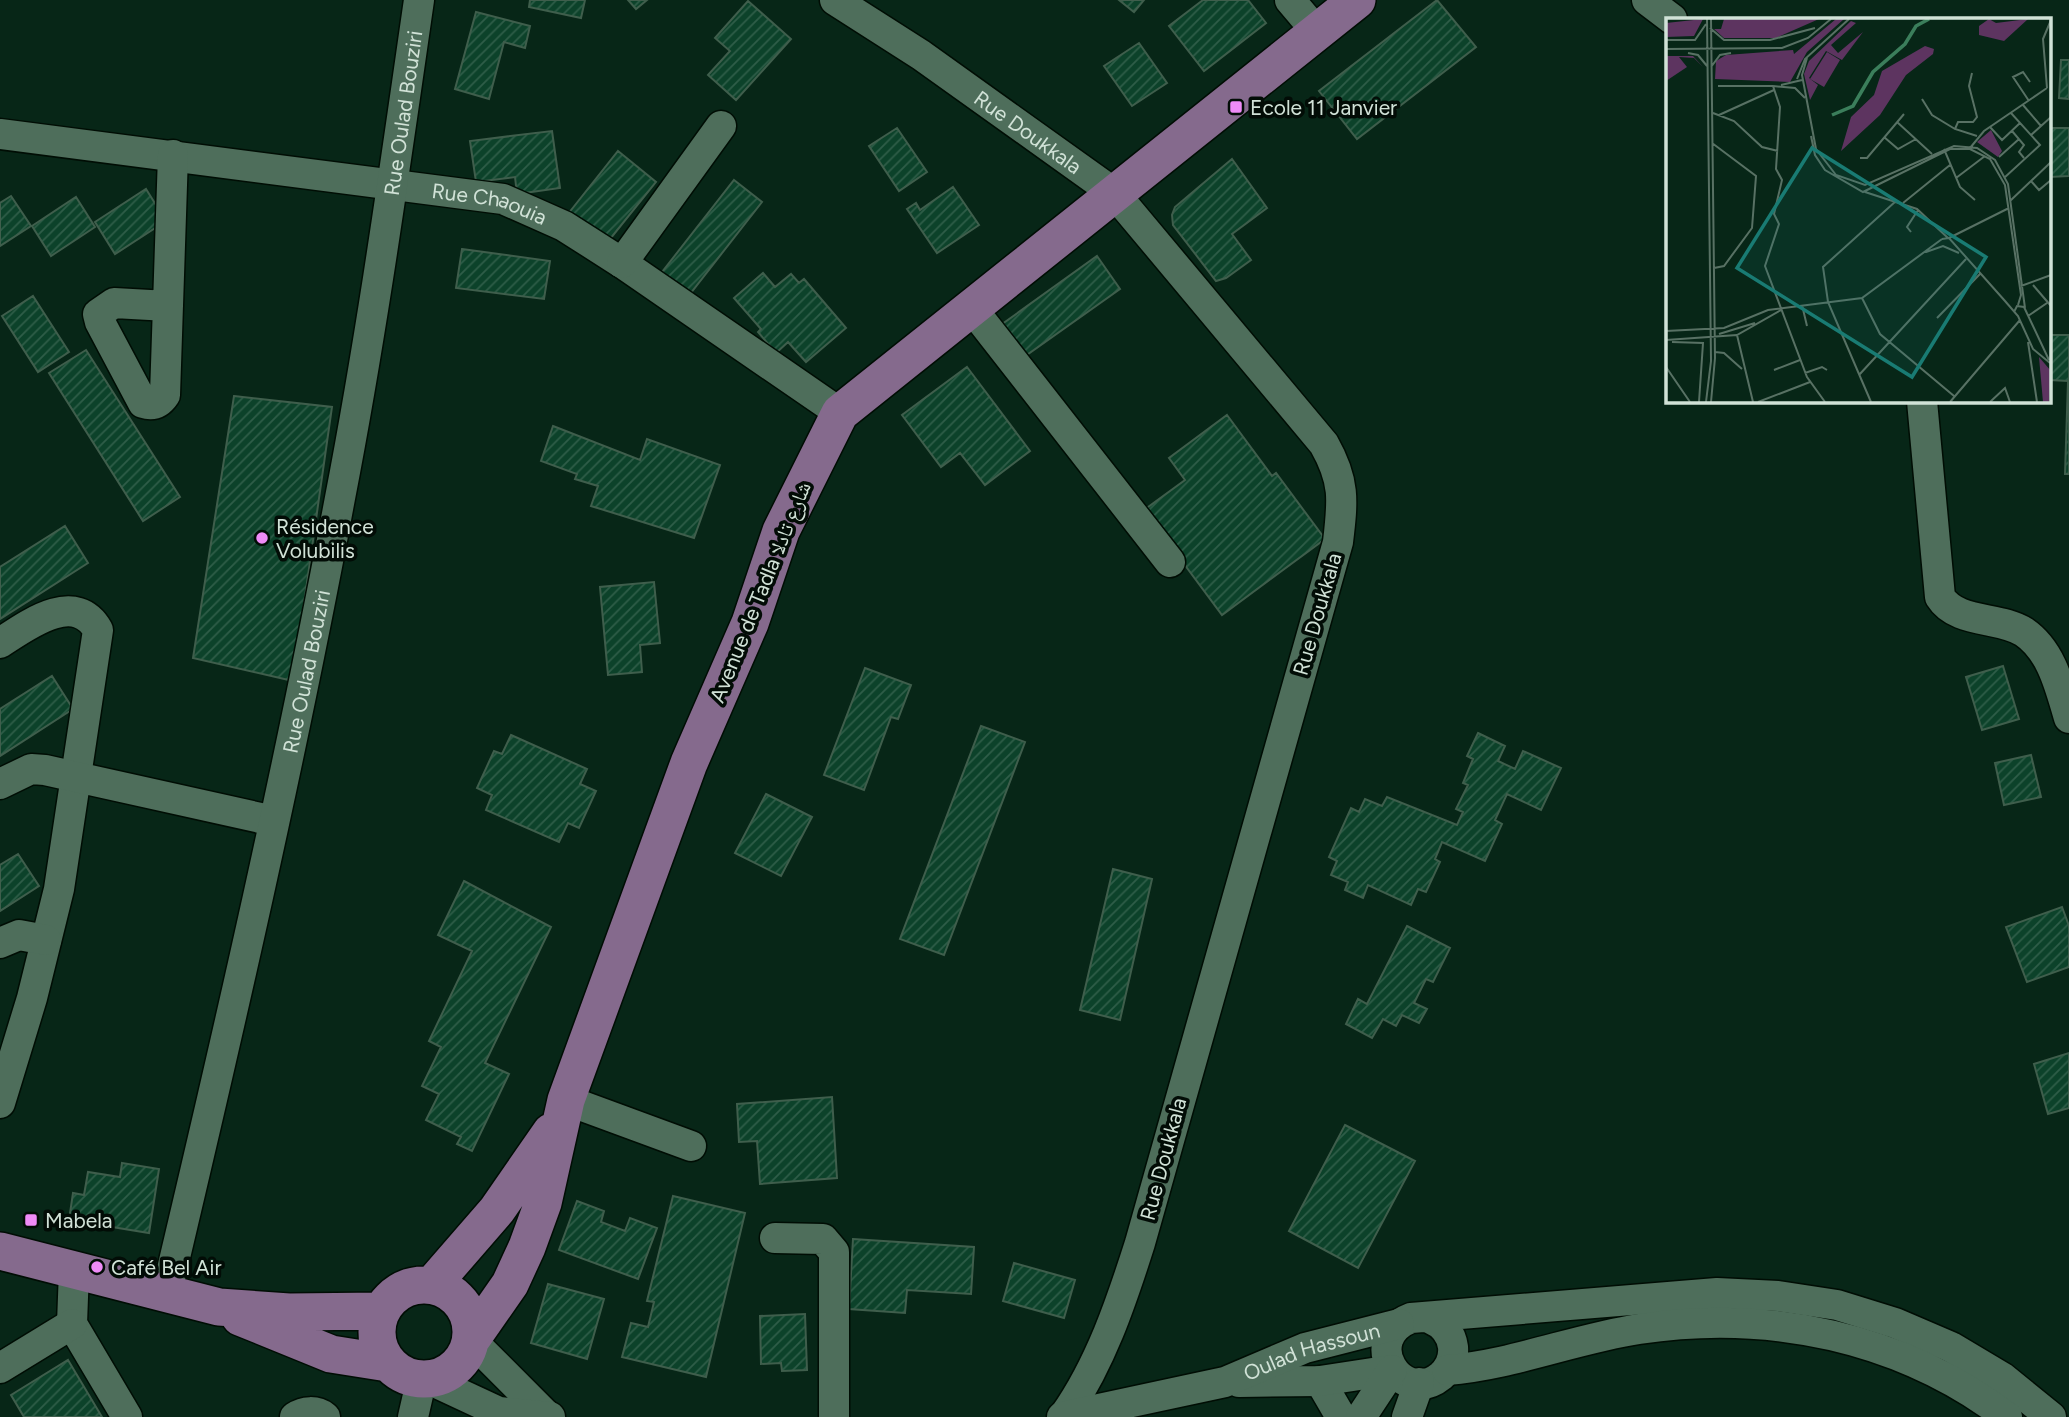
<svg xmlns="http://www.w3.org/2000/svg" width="2069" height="1417" font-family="Figtree,'Noto Naskh Arabic',sans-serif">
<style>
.building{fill:url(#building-hatch);stroke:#3f5e4c;stroke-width:2}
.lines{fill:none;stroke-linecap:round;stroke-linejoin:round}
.minor-casing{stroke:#000d04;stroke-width:33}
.major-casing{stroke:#000d04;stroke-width:40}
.minor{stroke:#4e6e5b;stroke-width:30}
.major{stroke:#856a8d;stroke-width:37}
.poi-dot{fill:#ef8bf7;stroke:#020c06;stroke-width:2.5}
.labels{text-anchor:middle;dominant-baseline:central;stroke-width:7;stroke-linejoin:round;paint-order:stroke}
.poi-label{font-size:21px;fill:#d1e2d7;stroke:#020c06;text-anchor:start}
.street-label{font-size:21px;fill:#d1e2d7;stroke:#020c06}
.inset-river{fill:none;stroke:#3b7e5b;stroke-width:3.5}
.inset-road{fill:none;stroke:#587164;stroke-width:2}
.view{fill:#197b73;fill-opacity:0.15;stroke:#197b73;stroke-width:3.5}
.inset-edge{fill:none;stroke:#d1e2d7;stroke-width:3.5}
</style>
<defs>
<pattern id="building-hatch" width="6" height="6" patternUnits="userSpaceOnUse" patternTransform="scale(1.75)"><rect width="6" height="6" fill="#0c422a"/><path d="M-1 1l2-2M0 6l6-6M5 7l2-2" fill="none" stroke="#2e5d48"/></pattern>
</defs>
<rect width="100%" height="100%" fill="#072617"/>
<path class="building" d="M 530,0 L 585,0 L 581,18 L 529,7 Z
M 628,0 L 647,0 L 636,9 Z
M 1119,0 L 1144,0 L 1134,12 Z
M 1203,0 L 1248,0 L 1266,23 L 1204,71 L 1169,26 Z
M 1437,0 L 1476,47 L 1357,139 L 1319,91 Z
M 748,1 L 791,39 L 736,100 L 708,75 L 730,51 L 715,38 Z
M 476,12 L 530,26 L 525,48 L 504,42 L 489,99 L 455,89 Z
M 1139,43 L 1167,83 L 1132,106 L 1104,66 Z
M 2061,60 L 2069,60 L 2069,99 L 2059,98 Z
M 897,128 L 927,172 L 899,191 L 869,146 Z
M 2050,128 L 2069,128 L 2069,176 L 2050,177 Z
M 552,131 L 560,188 L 517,194 L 515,177 L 476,182 L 470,141 Z
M 618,151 L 656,182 L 606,244 L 568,214 Z
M 1232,159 L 1267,208 L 1232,234 L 1251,260 L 1226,278 L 1216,281 L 1173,225 L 1172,215 L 1175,207 Z
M 734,180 L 762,202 L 690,294 L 662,272 Z
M 953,187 L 979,225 L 937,253 L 907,209 L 916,203 L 920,210 Z
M 146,189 L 166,221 L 115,254 L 95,222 Z
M 11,196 L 31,226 L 0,246 L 0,203 Z
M 76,197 L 95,227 L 51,256 L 32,226 Z
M 462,249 L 550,261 L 544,299 L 456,288 Z
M 1097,256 L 1120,289 L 1021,359 L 998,327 Z
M 763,273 L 775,287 L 791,274 L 799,283 L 804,279 L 846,328 L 806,362 L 788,342 L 776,353 L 758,332 L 761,329 L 734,298 Z
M 33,296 L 69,352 L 38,372 L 2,316 Z
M 2050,335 L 2069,335 L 2069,474 L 2065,474 L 2068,381 L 2050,380 Z
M 86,350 L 180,497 L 143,521 L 49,373 Z
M 967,367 L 1030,451 L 985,485 L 960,453 L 941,467 L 902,415 Z
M 234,396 L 332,407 L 293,681 L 193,658 Z
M 1227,415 L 1272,476 L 1276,473 L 1325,539 L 1222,615 L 1144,510 L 1185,480 L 1169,458 Z
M 553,426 L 640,460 L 647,439 L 720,465 L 694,538 L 591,506 L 598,486 L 575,479 L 577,474 L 541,461 Z
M 65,526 L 88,563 L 0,619 L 0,567 Z
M 654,582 L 660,643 L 640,645 L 642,672 L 608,675 L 600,587 Z
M 2003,666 L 2019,719 L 1982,730 L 1966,677 Z
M 865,668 L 911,685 L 898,719 L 891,717 L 864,790 L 824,775 Z
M 52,676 L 73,709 L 0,756 L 0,709 Z
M 981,726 L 1025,742 L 944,955 L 900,939 Z
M 1478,733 L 1505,746 L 1498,761 L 1515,769 L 1523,751 L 1561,768 L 1541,810 L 1507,794 L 1495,820 L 1502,824 L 1485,861 L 1442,842 L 1435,859 L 1440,862 L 1426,892 L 1418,889 L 1411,905 L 1368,885 L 1363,898 L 1345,890 L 1348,882 L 1331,875 L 1337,861 L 1329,857 L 1351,808 L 1359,812 L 1365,799 L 1382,806 L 1387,797 L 1457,825 L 1463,812 L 1456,809 L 1468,785 L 1463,783 L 1473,759 L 1467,756 Z
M 511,735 L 587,769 L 580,784 L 596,791 L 579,828 L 568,823 L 559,842 L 486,810 L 492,795 L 477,788 L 494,751 L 502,754 Z
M 2031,755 L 2041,797 L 2004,805 L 1995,763 Z
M 766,794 L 812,817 L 781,876 L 735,853 Z
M 18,854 L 39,886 L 0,911 L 0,865 Z
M 1113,869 L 1152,879 L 1120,1020 L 1080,1010 Z
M 464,881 L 551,927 L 485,1063 L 509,1074 L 472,1151 L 457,1144 L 461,1137 L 426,1120 L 439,1094 L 422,1086 L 441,1047 L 429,1041 L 472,951 L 438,935 Z
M 2062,907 L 2069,926 L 2069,967 L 2027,982 L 2006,927 Z
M 1407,926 L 1450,948 L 1433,982 L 1426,979 L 1414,1003 L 1427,1009 L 1419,1023 L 1402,1015 L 1396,1026 L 1383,1019 L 1372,1038 L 1346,1024 L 1358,999 L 1367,1004 Z
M 2069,1053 L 2069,1108 L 2048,1114 L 2034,1064 Z
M 832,1097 L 837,1178 L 760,1184 L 757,1141 L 739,1142 L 737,1104 Z
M 1345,1125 L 1415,1161 L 1358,1268 L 1289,1231 Z
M 122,1163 L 159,1169 L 149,1233 L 69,1220 L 73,1193 L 84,1195 L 88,1172 L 120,1177 Z
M 673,1196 L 745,1213 L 706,1377 L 622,1357 L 631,1323 L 648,1327 L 654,1302 L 647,1301 Z
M 577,1201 L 604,1211 L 601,1222 L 625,1231 L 630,1218 L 657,1228 L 638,1279 L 559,1250 Z
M 853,1239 L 974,1247 L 971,1294 L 907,1290 L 905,1313 L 849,1309 Z
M 1014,1263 L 1075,1280 L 1064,1318 L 1003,1301 Z
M 548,1284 L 604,1299 L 587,1359 L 531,1343 Z
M 805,1314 L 807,1370 L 782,1371 L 781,1363 L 761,1364 L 760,1316 Z
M 68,1360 L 102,1417 L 24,1417 L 11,1395 Z"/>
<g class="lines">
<g class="minor-casing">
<g id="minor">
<path id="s1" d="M 835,0 L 921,55 L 1114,193 L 1324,444 C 1345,481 1343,500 1338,542 L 1140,1243 C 1121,1303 1100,1365 1064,1416"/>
<path d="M 1290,0 L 1317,32"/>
<path d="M 1647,0 L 1672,19"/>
<path id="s2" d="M 0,134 L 503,199 L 564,226 L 622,263 L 840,413"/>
<path d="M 622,263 L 721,126"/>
<path d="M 168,306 L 114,303 L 98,314 L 100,322 L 143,403 C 153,406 159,404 165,395 L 173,155"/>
<path d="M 970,306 L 1170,562"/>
<path d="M 1922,401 L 1940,597 C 1957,624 1999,616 2024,632 C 2052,651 2060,688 2069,718"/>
<path d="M 0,643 C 26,626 75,589 98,630 L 59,889 L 32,998 L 0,1103"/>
<path d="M 0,784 L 31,769 L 45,770 L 274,821"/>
<path d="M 0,943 L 19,935 L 46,940"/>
<path d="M 566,1100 L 691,1146"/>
<path d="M 775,1238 L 823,1239 L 834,1252 L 834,1417"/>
<path d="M 74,1270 L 72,1324 L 127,1417"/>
<path id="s3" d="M 166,1295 C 229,1030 290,765 340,498 C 372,333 395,166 419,0"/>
<path d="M 1431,1319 C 1443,1324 1451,1333 1453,1347 C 1454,1358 1449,1369 1441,1376 C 1402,1408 1358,1339 1411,1318 L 1717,1293 L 1778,1296 L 1837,1305 L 1895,1323 L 1951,1347 L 2003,1378 L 2051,1417"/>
<path d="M 471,1340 L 547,1416"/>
<path d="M 0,1368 L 72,1324"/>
<path d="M 1447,1370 C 1512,1365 1574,1339 1639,1329 C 1769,1309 1902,1337 2007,1417"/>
<path d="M 428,1379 L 499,1412 L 550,1417"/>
<path d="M 1320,1381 L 1341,1417"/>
<path d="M 1239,1382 L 1320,1381 L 1392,1370"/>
<path d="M 295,1417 C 304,1411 316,1410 325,1417"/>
<path d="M 413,1417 L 421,1382"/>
<path id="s4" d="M 1062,1417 L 1225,1382 L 1305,1348 L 1399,1324"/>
<path d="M 1361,1417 L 1392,1370"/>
<path d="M 1407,1417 L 1419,1383"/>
</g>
</g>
<g class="major-casing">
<path id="major" d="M 0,1251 L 219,1307 L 289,1312 L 382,1311
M377 1332a47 47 0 1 1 94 0a47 47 0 1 1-94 0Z
M 432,1285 L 497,1210 L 551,1132
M 240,1317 L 331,1354 L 388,1363
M 471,1340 L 510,1284 L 527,1247 L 543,1203 L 566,1100 L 689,763 L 750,623 L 781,531 L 840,413 L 1357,0"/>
</g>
<use href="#minor" class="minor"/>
<use href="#major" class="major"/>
</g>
<g class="poi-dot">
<rect x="1229" y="100" width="14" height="14" rx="3.5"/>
<circle cx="262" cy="538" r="7"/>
<rect x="24" y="1213" width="14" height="14" rx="3.5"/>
<circle cx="97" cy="1267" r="7"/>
</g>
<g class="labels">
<g class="poi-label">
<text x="1250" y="107">Ecole 11 Janvier</text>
<text x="276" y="526">Résidence<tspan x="276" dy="24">Volubilis</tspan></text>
<text x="45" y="1220">Mabela</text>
<text x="111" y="1267">Café Bel Air</text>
</g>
<g class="street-label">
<text stroke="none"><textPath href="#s3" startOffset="1206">Rue Oulad Bouziri</textPath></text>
<text stroke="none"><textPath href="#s1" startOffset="234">Rue Doukkala</textPath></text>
<text stroke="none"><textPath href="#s2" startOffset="495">Rue Chaouia</textPath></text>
<text transform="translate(760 592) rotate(-68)">Avenue de Tadla شارع تادلا</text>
<text transform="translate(1317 614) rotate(-74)">Rue Doukkala</text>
<text stroke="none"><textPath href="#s3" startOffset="639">Rue Oulad Bouziri</textPath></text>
<text transform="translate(1163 1159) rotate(-75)">Rue Doukkala</text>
<text stroke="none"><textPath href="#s4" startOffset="259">Oulad Hassoun</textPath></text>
</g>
</g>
<g transform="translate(1666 18)">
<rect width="385" height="385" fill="#072617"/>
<path d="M 58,1 L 153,1 L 110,20 L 58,20 L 48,11 L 55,11 ZM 170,1 L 178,1 L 141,34 L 124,64 L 49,61 L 50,43 L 60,37 L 127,32 L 128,36 ZM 185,3 L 190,5 L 165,27 L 172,35 L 197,14 L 176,42 L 160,33 L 143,60 L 152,67 L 144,82 L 138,56 L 143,43 ZM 0,38 L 27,38 L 37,49 L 28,40 L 13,39 L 21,49 L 0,63 Z" fill="#5d3460"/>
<path d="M 323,1 L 330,5 L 362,1 L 338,23 L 313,17 L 313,8 ZM 259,28 L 268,31 L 267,36 L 240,57 L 214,97 L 175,133 L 185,99 L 208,77 L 216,53 ZM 325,112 L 336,133 L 332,139 L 311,124 Z" fill="#5d3460"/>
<path d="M 373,339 L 385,353 L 383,384 L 377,384 Z" fill="#5d3460"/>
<path d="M 37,1 L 28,18 L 0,19 L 0,5 ZM 161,34 L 174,42 L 158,69 L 144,61 Z" fill="#5d3460"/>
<path class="inset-river" d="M 166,97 L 187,88 L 207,54 L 239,26 L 250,8 L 263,1"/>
<path class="inset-road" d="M 44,10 L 58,22 L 104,22 L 149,10M 0,22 L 29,22 L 40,6M 0,31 L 116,30 L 142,20 L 165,1M 22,35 L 32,37 L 41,48M 141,40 L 136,57 L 150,131 L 170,157 L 199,167 L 288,128 L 311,130 L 329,142 L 342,166 L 359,290M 45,49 L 54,37 L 65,35M 306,55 L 303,68 L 311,99 L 307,104 L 292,104 L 289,111 L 311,118M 131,61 L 139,41 L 183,1M 115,67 L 136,62M 52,68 L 107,68M 107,68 L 129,70 L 139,80M 107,68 L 114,89 L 110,151 L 116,162 L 108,196 L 113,206 L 99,248 L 141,359 L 159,384M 381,70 L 377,21 L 385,2M 256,81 L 266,97 L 289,111M 363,83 L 347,59 L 357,54 L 364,64M 357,87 L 375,108M 47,95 L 68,103 L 96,129 L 112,133M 53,97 L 108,72M 231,104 L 266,136M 324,109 L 336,122 L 354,105M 346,113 L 358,127 L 353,134 L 358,140M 365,117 L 385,99M 145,118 L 149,137 L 159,152 L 197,174 L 284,131 L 304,131 L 324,141 L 339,167 L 355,277 L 352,287M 218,119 L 232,131 L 250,121M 46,125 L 90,158 L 86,210 L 58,248 L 48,250M 304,130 L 318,113 L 381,70M 278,131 L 294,169 L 309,182M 333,139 L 353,121M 194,140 L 201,140 L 238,96M 290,160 L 319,138M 338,160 L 374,127 L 345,95M 365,163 L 373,172 L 385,162M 199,174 L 251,191 L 282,220M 344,183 L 385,144M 237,185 L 284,147M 245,214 L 241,209 L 252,192M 283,220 L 343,190M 276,221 L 283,220 L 339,283 L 352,298 L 367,331 L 384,345M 260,234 L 277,228 L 293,235M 367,267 L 385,288M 355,268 L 385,257M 196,280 L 214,316 L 288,378M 136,287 L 141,308M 348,294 L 351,288 L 358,289 L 383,342M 362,298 L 381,285M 271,300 L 314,256M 0,313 L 58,310 L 102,292 L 196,280 L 276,221M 53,316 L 89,305M 71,317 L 87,384M 0,322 L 71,317 L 115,292M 6,324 L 37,325 L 33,384M 362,324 L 371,384M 49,334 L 58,335 L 76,351M 0,349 L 24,384M 108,352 L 134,342M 139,355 L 156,349 L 161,352M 193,357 L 300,241M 40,384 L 45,343 L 41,1M 45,384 L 49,340 L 45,1M 92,384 L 144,364M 205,384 L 162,284 L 157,249 L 230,183M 284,384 L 354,302M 324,384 L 339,370 L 344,384"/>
<path class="view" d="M 146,130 L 320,239 L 246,359 L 71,250 Z"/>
<rect width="385" height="385" class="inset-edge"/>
</g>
</svg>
